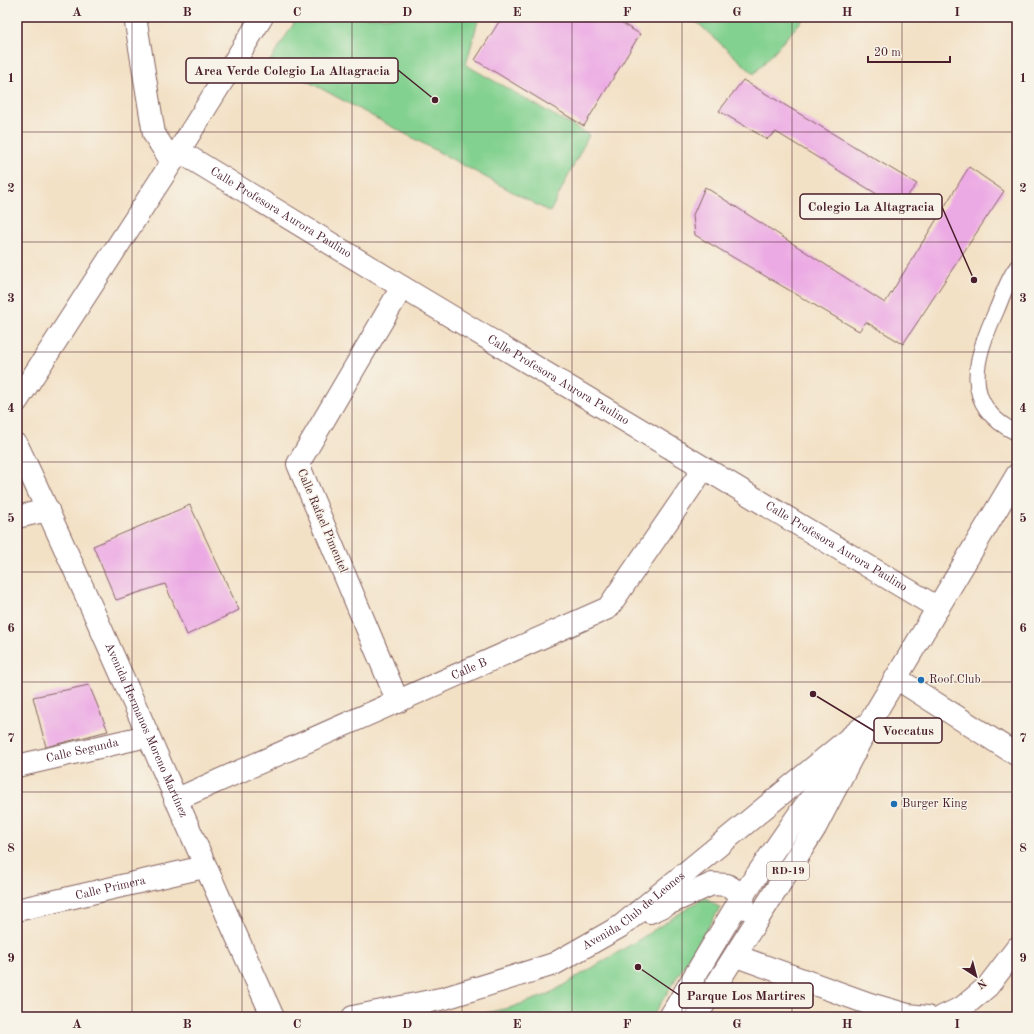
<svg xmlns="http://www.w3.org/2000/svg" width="1034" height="1034" font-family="'Old Standard TT',serif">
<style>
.green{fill:#83d190;stroke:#66785e}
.building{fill:#ecaae4}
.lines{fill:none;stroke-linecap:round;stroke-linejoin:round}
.lane-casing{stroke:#856361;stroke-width:17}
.street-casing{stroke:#856361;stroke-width:24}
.secondary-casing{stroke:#856361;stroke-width:24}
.primary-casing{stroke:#856361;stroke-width:24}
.lane{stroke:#fff;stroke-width:15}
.street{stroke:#fff;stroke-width:22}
.secondary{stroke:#fff;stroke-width:22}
.primary{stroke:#fff;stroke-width:22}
.grid{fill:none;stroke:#4a1f2b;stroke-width:1;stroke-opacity:0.55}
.poi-dot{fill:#1f6fb2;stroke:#f7f3e8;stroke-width:1.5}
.labels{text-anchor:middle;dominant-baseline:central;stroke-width:3;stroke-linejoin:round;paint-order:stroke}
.shield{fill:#f7f3e8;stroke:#7e5f64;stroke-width:1}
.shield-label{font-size:11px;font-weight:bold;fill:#4a1f2b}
.street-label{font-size:12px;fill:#4a1f2b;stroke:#f7f3e8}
.poi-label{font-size:12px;fill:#4a1f2b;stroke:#f7f3e8;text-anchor:start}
.leader{fill:none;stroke:#4a1f2b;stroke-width:1.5}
.callout-dot{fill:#4a1f2b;stroke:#f7f3e8;stroke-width:1.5}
.callout{fill:#f7f3e8;stroke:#4a1f2b;stroke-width:1.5}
.callout-label{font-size:13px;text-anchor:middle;font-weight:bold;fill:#4a1f2b}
.neatline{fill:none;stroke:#4a1f2b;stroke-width:1.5}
.grid-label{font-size:13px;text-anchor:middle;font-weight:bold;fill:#4a1f2b}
</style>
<rect width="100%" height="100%" fill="#f7f3e8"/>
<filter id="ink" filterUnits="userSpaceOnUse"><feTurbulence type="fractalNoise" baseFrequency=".025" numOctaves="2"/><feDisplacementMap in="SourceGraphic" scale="8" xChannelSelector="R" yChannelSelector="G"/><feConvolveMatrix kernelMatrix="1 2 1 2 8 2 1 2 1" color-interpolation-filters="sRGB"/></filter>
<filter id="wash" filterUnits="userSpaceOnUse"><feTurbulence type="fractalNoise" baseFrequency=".012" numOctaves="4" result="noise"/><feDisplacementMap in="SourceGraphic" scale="16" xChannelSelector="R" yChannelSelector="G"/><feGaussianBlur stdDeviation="0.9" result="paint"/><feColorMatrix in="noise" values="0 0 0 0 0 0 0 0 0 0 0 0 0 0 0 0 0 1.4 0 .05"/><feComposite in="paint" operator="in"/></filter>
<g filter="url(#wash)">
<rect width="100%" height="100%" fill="#f3e1c6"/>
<path class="green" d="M 298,17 L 479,17 L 466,65 L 589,135 L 550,212 L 270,61 Z
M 691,17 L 805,17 L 754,74 Z
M 705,897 L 720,908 L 652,1017 L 466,1017 L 509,1008 L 547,995 L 640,939 Z"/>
<g id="blocks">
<path class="building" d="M 502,17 L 611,17 L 640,34 L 584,126 L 475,60 Z
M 743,80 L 917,184 L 898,207 L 776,132 L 767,139 L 719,111 Z
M 969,167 L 1004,191 L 903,344 L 866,322 L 859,331 L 695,235 L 693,215 L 705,187 L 885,303 Z
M 190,505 L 239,610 L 187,635 L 165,584 L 116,600 L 93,546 Z
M 89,685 L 108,731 L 46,747 L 33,697 Z"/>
</g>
</g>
<g filter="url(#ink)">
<use href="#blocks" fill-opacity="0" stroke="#856361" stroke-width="1"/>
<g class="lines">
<g class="lane-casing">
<path id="lane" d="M 1017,267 C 1008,278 1003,295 997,309 C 976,356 958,405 1017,433"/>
</g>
<g class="street-casing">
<g id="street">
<path d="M 135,17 L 154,134 L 172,162"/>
<path id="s1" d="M 179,151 L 402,287 L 938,608"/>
<path d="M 17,517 L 48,510"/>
<path d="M 896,678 L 1017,755"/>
<path d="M 398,702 L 298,464 L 402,287"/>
<path id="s2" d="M 17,766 L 147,736"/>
<path id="s3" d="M 175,800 L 608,608 L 704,468"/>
<path id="s4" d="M 17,910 L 204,867"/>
<path d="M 736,956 L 870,1004 L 908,1015 L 927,1017"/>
<path d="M 942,1017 L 963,1007 L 988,986 L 1017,948"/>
</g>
</g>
<g class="secondary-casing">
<g id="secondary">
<path d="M 17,401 L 172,162 L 262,17"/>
<path id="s5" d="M 17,445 C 107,634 186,827 273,1017"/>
</g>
</g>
<g class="primary-casing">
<g id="primary">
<path d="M 650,912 L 712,884 L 727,885 L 743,895 L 744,908"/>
<path id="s6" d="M 353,1017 L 445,998 L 554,964 L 621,926 L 864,726"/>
<path d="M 670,1017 L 743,895 L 799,814 L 837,764"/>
<path d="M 696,1017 L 815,828 L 871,720 L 1017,475"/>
</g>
</g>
<use href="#lane" class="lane"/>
<use href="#street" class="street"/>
<use href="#secondary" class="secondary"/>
<use href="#primary" class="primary"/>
</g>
</g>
<path class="grid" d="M 132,17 L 132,1017M 242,17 L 242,1017M 352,17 L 352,1017M 462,17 L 462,1017M 572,17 L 572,1017M 682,17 L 682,1017M 792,17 L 792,1017M 902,17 L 902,1017M 17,132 L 1017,132M 17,242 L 1017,242M 17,352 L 1017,352M 17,462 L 1017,462M 17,572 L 1017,572M 17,682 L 1017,682M 17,792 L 1017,792M 17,902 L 1017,902"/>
<g class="poi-dot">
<circle cx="921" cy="680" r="4"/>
<circle cx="894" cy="804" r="4"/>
</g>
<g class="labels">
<rect class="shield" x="767" y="862" width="42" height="18" rx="3"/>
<g class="shield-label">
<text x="788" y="871">RD-19</text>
</g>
<g class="street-label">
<text stroke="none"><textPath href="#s1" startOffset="119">Calle Profesora Aurora Paulino</textPath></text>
<text stroke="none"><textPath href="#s1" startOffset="443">Calle Profesora Aurora Paulino</textPath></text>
<text transform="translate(322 521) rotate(67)">Calle Rafael Pimentel</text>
<text stroke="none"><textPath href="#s1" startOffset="767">Calle Profesora Aurora Paulino</textPath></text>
<text stroke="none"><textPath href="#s3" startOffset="322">Calle B</textPath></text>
<text stroke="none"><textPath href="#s5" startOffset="313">Avenida Hermanos Moreno Martínez</textPath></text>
<text stroke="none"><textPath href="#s2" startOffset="67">Calle Segunda</textPath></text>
<text stroke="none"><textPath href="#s4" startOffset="96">Calle Primera</textPath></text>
<text stroke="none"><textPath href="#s6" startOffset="304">Avenida Club de Leones</textPath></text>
</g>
<g class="poi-label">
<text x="929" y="680">Roof Club</text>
<text x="902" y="804">Burger King</text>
</g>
</g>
<path class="leader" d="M435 100L398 70M974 280L942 207M813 694L874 731M638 967L679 995"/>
<g class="callout-dot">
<circle cx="435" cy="100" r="4"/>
<circle cx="974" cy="280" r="4"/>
<circle cx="813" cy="694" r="4"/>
<circle cx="638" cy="967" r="4"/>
</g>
<g class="callout">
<rect x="186" y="58" width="212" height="25" rx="4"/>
<rect x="800" y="194" width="142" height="25" rx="4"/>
<rect x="874" y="718" width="68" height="25" rx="4"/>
<rect x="679" y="983" width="134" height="25" rx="4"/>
</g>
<g class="callout-label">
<text x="292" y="75">Area Verde Colegio La Altagracia</text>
<text x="871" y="211">Colegio La Altagracia</text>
<text x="908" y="735">Voccatus</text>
<text x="746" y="1000">Parque Los Martires</text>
</g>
<rect width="1034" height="1034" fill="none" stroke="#f7f3e8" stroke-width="44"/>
<g transform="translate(976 976) rotate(144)" stroke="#f7f3e8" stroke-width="3" paint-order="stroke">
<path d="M0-3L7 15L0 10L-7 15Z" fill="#4a1f2b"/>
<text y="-6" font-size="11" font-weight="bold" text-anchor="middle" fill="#4a1f2b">N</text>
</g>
<path d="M868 56v6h82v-6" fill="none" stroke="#4a1f2b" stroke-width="2"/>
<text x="874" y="56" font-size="12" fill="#4a1f2b" stroke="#f7f3e8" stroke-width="3" paint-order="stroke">20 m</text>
<rect x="22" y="22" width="990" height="990" class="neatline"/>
<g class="grid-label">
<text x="77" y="16">A</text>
<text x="187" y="16">B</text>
<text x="297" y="16">C</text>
<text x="407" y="16">D</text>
<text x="517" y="16">E</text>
<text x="627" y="16">F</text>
<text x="737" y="16">G</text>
<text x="847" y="16">H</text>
<text x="957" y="16">I</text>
<text x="11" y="82">1</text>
<text x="1023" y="82">1</text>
<text x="11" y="192">2</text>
<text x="1023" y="192">2</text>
<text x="11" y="302">3</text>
<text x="1023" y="302">3</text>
<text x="11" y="412">4</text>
<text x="1023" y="412">4</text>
<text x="11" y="522">5</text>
<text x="1023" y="522">5</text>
<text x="11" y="632">6</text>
<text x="1023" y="632">6</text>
<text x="11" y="742">7</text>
<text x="1023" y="742">7</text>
<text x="11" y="852">8</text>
<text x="1023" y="852">8</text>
<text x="11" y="962">9</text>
<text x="1023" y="962">9</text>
<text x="77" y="1028">A</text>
<text x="187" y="1028">B</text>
<text x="297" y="1028">C</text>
<text x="407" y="1028">D</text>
<text x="517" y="1028">E</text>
<text x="627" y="1028">F</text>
<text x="737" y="1028">G</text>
<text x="847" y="1028">H</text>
<text x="957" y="1028">I</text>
</g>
</svg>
